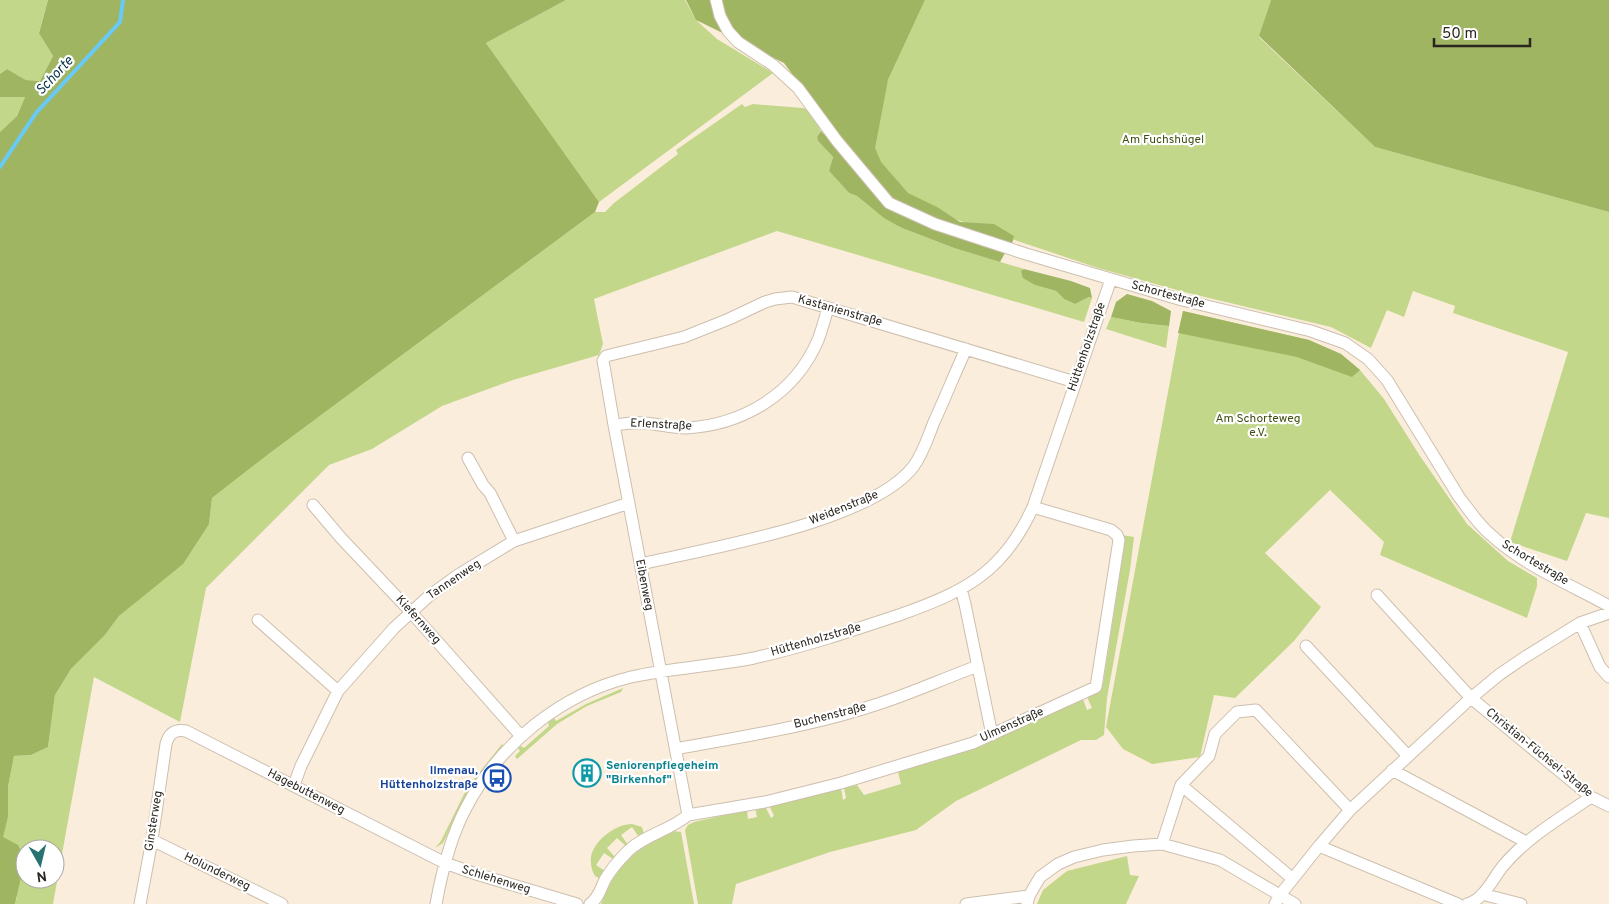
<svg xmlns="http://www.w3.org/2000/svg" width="1609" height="904" font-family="Overpass,sans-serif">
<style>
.green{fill:#c2d78a;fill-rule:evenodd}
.forest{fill:#9fb562}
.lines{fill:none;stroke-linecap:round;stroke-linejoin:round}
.stream{stroke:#68caf7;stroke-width:4}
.minor-casing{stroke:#cdbfae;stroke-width:13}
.minor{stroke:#fff;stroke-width:11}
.labels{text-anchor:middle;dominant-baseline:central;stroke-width:4.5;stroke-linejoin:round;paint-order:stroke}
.park-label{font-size:12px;fill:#414f11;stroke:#fff}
.street-label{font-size:12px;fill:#2b2620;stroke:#fff}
.culture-label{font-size:12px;font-weight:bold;fill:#0d838f;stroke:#fff;text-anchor:start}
.transit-label{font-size:12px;font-weight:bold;fill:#164399;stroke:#fff;text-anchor:end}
.water-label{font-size:14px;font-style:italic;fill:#073547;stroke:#fff}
</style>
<rect width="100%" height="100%" fill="#fbeddb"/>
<path class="green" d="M 0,0 L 48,0 L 39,32 L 53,56 L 40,81 L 26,80 L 7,69 L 0,74 Z
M 566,0 L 685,0 L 696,20 L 717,39 L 773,73 L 599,202 L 486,43 Z
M 925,0 L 1271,0 L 1259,37 L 1375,147 L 1609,212 L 1609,518 L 1586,513 L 1567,561 L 1510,542 L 1568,352 L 1453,313 L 1455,306 L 1413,291 L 1404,317 L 1387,310 L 1371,348 L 1331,327 L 1184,292 L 1098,268 L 991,232 L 927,209 L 898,194 L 865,155 L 888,80 Z
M 0,97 L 25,97 L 17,116 L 0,132 Z
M 742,104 L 745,107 L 753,104 L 803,108 L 809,111 L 821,131 L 817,137 L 818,141 L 833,157 L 829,171 L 849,193 L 857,196 L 873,209 L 902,228 L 954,248 L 1024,269 L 1021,272 L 1035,285 L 1056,291 L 1064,299 L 1075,304 L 1089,297 L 1092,298 L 1084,322 L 777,231 L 594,299 L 603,344 L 599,355 L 513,380 L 442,406 L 372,449 L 329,465 L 206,588 L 180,722 L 94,677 L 53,904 L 15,904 L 17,897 L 2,837 L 8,817 L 8,787 L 14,756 L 31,755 L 48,747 L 55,695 L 71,669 L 105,635 L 119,616 L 144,595 L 209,524 L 212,498 L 270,453 L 595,212 L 605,212 L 614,203 L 678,154 L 676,150 ZM 25,849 L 55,849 L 55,879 L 25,879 Z
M 1183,311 L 1309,340 L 1341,354 L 1360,370 L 1384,399 L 1420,456 L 1467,524 L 1508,561 L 1537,578 L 1537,586 L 1527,618 L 1380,555 L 1384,542 L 1330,490 L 1265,553 L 1321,607 L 1294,641 L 1235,698 L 1214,695 L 1200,757 L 1152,764 L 1123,749 L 1106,727 Z
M 1111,317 L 1141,323 L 1169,326 L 1166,348 L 1106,329 Z
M 1122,535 L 1134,537 L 1130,570 L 1107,698 L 1104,735 L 1096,740 L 1081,740 L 956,801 L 916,830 L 830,852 L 736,884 L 732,904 L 698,904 L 685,830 L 688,825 L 694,822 L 747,810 L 748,819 L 757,817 L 755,808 L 765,806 L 771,818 L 774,816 L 769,805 L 841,788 L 843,800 L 846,798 L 844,788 L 857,785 L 864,795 L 901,784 L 898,772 L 960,751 L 1083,699 L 1087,710 L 1092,708 L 1087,697 L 1100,689 L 1103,684 L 1124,547 Z
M 623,688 L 621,692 L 587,706 L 557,724 L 517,759 L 515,756 L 520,751 L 518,748 L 521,746 L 524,748 L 549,726 L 548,723 L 554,718 L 556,721 L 586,704 Z
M 502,744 L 503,745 L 469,789 L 443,843 L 435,848 L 441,841 L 467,788 Z
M 632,824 L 642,827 L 644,834 L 639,837 L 632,827 L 621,835 L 628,845 L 626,846 L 617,838 L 607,848 L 615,857 L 613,859 L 604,853 L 596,865 L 605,871 L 599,878 L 595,876 C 592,871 590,864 591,857 C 594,840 616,824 632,824 Z
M 673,831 L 681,832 L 694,904 L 601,904 C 617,863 634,850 673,831 Z
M 1127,856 L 1130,875 L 1139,876 L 1126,904 L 1037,904 L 1043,890 L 1067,871 Z"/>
<path class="forest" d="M 48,0 L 566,0 L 486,43 L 599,202 L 595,212 L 270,453 L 212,498 L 209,524 L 183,564 L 119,616 L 105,635 L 71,669 L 55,695 L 48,747 L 31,755 L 14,756 L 8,787 L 8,817 L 3,837 L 18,845 L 25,859 L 15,904 L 0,904 L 0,132 L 17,116 L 25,97 L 0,97 L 0,74 L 7,69 L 26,80 L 40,81 L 53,56 L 39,33 Z
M 686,0 L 925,0 L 888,80 L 875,148 L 881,162 L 908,193 L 937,207 L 960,222 L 994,224 L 1014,236 L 1012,244 L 1003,251 L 1005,253 L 1000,262 L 954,248 L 902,228 L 884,218 L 857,196 L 849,193 L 829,171 L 833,157 L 818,141 L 817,137 L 821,131 L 842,153 L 849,151 L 784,63 L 696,20 Z
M 1271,0 L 1609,0 L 1609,212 L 1375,147 L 1259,36 Z
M 1024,269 L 1071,281 L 1090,288 L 1092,298 L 1089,297 L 1075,304 L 1064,299 L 1056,291 L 1035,285 L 1023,278 L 1021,271 Z
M 1127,294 L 1152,301 L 1171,311 L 1169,326 L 1141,323 L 1111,317 L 1116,302 Z
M 1183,311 L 1309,340 L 1341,354 L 1360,370 L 1352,377 L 1297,357 L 1178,333 Z"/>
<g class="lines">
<path class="stream" d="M 0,167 L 36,113 L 120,22 L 123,0"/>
<g class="minor-casing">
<path id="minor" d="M 716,0 L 720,16 L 728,31 L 738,42 L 773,65 L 798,88 L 837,141 L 889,203 L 935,224 L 1026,254 L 1182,300 L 1311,331 L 1345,343 L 1368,359 L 1387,380 L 1459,497 C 1469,510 1478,524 1491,535 C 1525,566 1569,584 1609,606
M 614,425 C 624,424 634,422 644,423 C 658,424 672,428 686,428 C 743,425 795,394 818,340 C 822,330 825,318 828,308
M 468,458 L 483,485 L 490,493 L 514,541
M 313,505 L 341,538 L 411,612 L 521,736
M 641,564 C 709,548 870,522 913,467 C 923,454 928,437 934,422 C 945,398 955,373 966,349
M 961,589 L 965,604 L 992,735
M 1377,595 L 1471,698 L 1591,797 L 1609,806
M 258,620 L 338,691
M 1580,623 L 1600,667 L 1609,677
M 1306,646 L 1408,756
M 676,749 C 744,736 813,726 878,704 C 912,693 945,678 978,666
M 1392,770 L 1526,842
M 294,785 L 301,766 L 338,691 L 394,628 L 429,596 L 458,575 L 514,541 L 629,503
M 1181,785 L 1293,879
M 688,815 L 614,425 L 604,366 L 603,361 L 606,356 L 684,337 L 729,319 L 765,302 L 775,299 L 792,297 L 1075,382
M 688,815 L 765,802 L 841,783 L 973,743 L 1096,687 L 1119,540 L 1117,535 L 1111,530 L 1033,507
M 152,840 L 282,904
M 1162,844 L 1181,785 L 1209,756 L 1215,734 L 1237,712 L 1256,710 L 1350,810
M 1319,846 L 1458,904
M 1482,894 L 1521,904
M 140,904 L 152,840 L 166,744 C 169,733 175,729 186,731 L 445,863 L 476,874 L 577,904
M 436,904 C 442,871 450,838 466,808 C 499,744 561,694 631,677 C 671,668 713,666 754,658 C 803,647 851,631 899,615 C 964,592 1003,573 1033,507 L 1111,279
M 590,904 C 599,898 601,887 606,878 C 612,868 620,859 628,851 C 646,834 671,830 688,815
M 966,904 L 1029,896
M 1027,904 L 1029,896 L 1040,877 L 1058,864 L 1074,857 L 1103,850 L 1133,846 L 1162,844 L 1220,860 L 1295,904
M 1275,904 L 1280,895 L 1319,846 L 1350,810 L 1471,698 L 1500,674 L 1525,657 L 1580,623 L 1609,613
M 1467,904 C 1484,900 1493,878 1503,866 C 1527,837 1561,818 1591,797"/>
</g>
<use href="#minor" class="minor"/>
</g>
<defs>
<g id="building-ring" transform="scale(1.4375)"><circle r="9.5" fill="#fff" stroke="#0f9aa8" stroke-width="1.5"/><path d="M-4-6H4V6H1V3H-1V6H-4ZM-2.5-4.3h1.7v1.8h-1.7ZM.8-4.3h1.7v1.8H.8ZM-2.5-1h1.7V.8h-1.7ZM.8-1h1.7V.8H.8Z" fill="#0f9aa8"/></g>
<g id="bus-ring" transform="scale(1.4375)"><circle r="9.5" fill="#fff" stroke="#1a4fb4" stroke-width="1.5"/><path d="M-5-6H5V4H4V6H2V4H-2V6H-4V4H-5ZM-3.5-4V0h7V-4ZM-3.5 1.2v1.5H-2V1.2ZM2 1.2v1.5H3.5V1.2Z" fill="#1a4fb4"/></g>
</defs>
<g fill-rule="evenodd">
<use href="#building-ring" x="587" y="773"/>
<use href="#bus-ring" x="497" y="778"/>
</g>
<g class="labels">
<g class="park-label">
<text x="1163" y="140">Am Fuchshügel</text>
<text x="1258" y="419">Am Schorteweg<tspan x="1258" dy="14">e.V.</tspan></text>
</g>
<g class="street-label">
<text transform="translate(1168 295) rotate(15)">Schortestraße</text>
<text transform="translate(840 311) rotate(16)">Kastanienstraße</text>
<text transform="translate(1087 347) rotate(-71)">Hüttenholzstraße</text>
<text transform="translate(661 425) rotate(3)">Erlenstraße</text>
<text transform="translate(844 508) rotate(-22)">Weidenstraße</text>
<text transform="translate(1535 563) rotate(31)">Schortestraße</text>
<text transform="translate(454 580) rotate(-34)">Tannenweg</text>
<text transform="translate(644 585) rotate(79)">Eibenweg</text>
<text transform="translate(418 620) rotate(48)">Kiefernweg</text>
<text transform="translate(816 640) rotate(-16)">Hüttenholzstraße</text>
<text transform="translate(830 716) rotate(-14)">Buchenstraße</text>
<text transform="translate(1012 725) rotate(-24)">Ulmenstraße</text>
<text transform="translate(1539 753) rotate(39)">Christian-Füchsel-Straße</text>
<text transform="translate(306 792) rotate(27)">Hagebuttenweg</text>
<text transform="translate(154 821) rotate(-81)">Ginsterweg</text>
<text transform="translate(217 872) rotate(26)">Holunderweg</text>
<text transform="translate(496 880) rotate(17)">Schlehenweg</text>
</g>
<g class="culture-label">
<text x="606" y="766">Seniorenpflegeheim<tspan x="606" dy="14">"Birkenhof"</tspan></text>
</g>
<g class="transit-label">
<text x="478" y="771">Ilmenau,<tspan x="478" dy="14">Hüttenholzstraße</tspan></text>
</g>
<g class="water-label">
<text transform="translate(55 76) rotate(-47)">Schorte</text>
</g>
</g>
<g transform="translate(40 864) rotate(172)"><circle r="24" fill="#ffffff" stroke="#aaa8a6"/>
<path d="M0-4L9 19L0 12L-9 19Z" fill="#277272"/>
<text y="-8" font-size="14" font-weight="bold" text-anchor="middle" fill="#2b2620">N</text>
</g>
<path d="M1434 38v8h96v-8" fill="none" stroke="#2b2620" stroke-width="2.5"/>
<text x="1442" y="38" font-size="15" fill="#2b2620" stroke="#ffffff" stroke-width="4" paint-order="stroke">50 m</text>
</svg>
